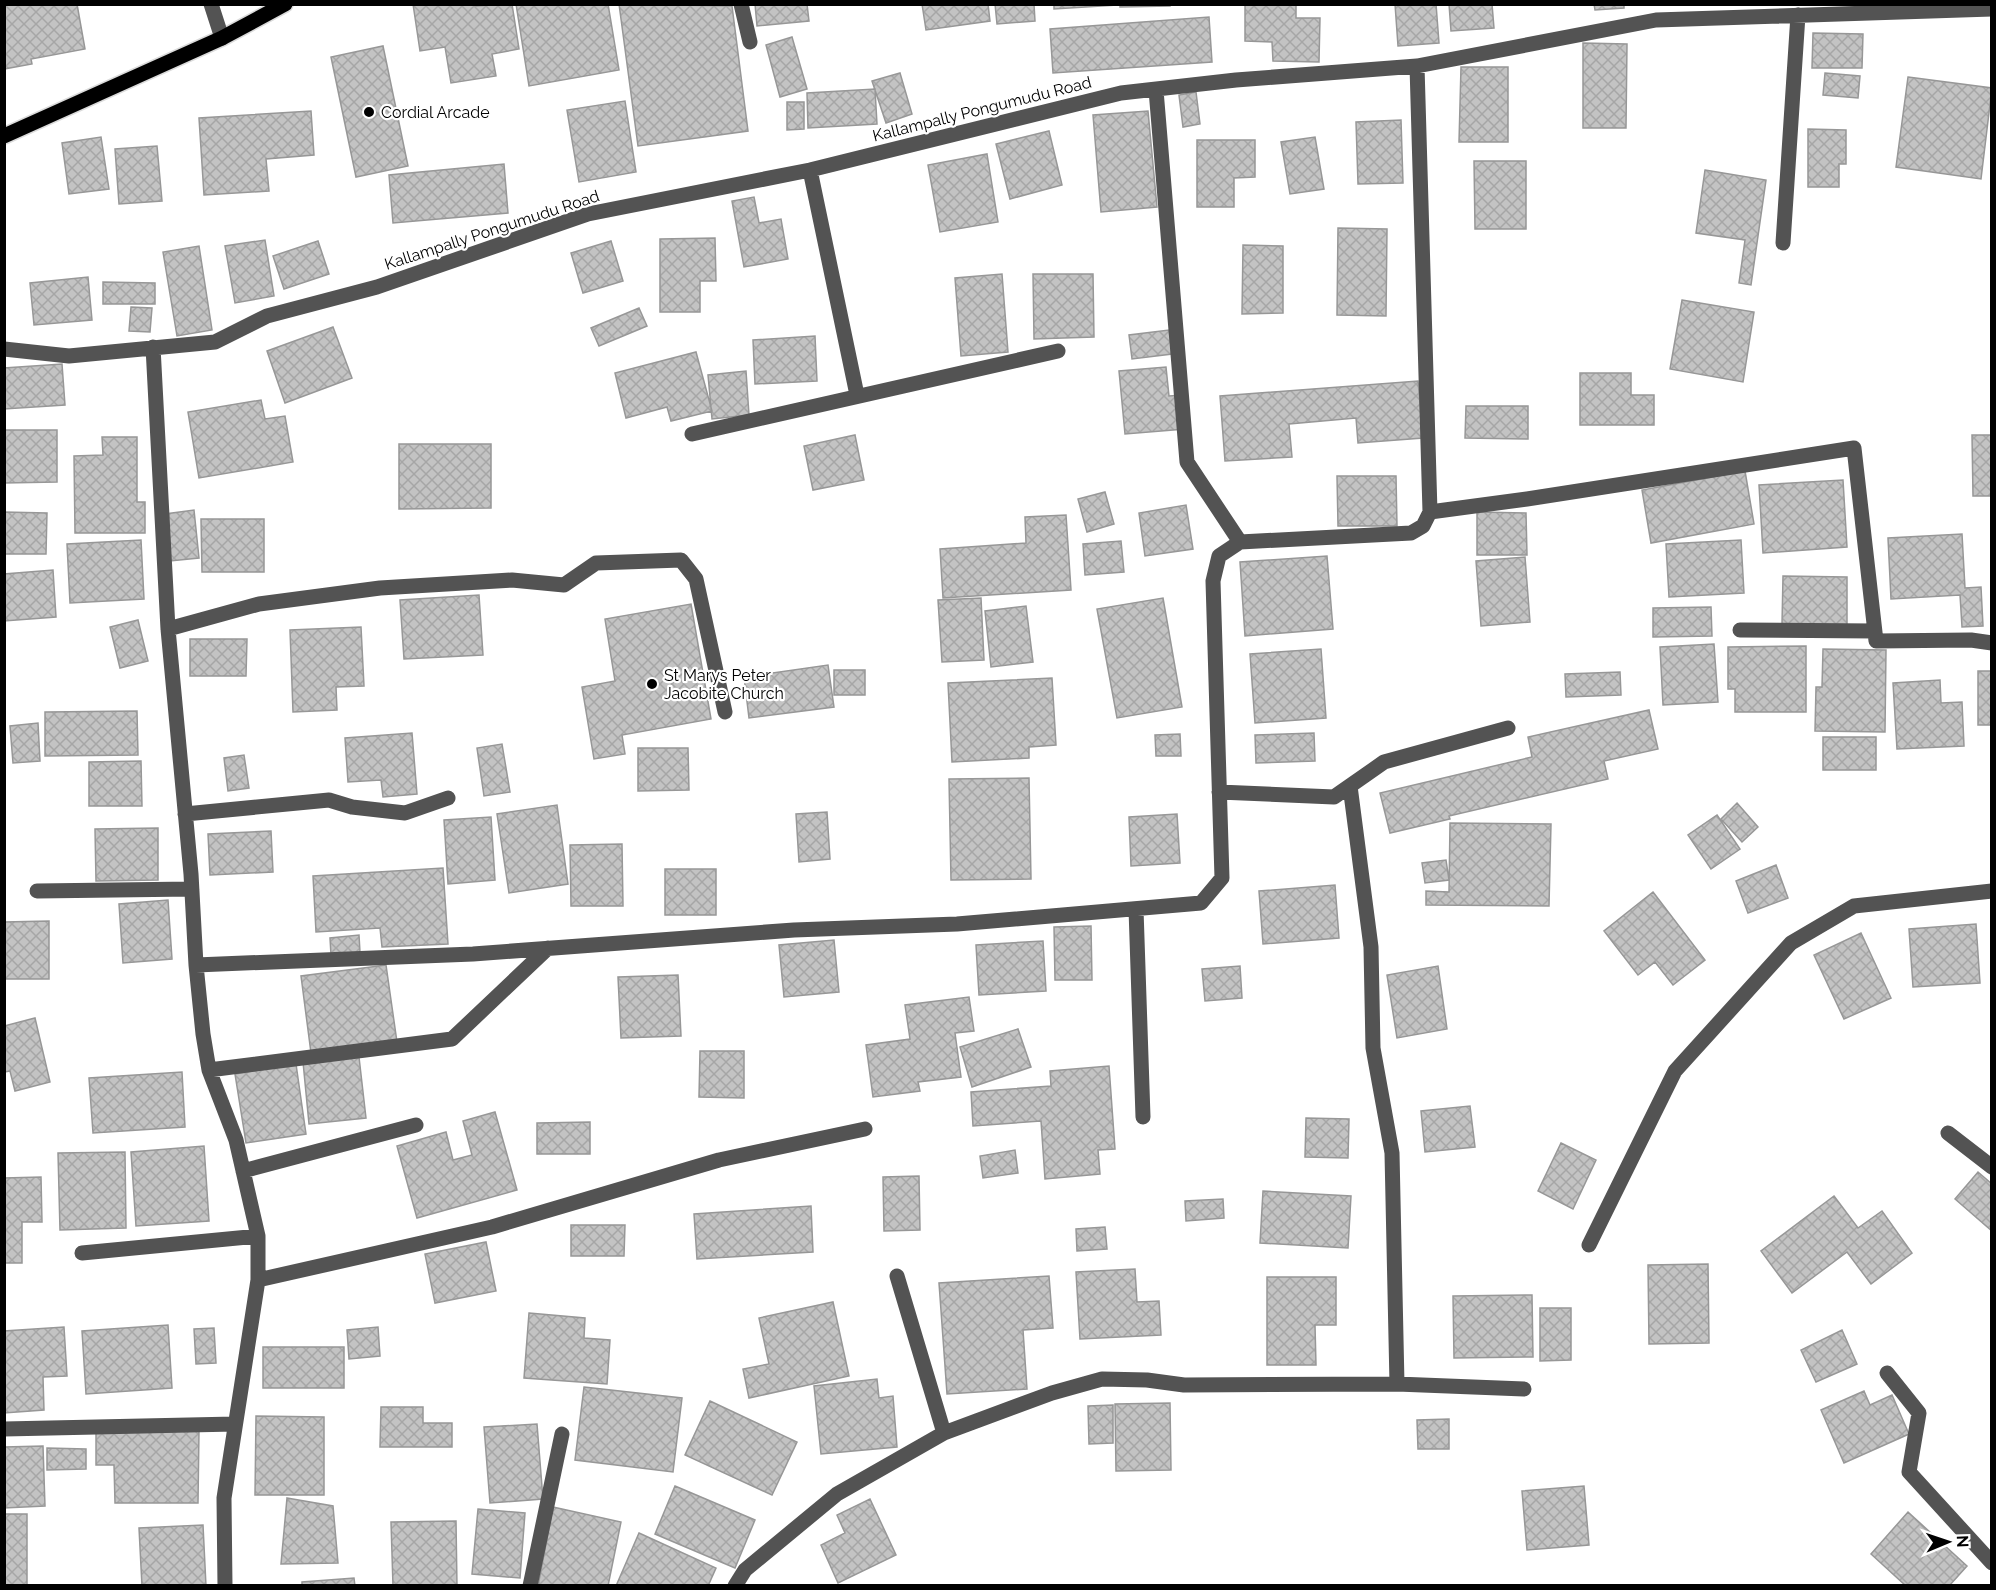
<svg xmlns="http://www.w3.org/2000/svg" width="1996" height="1590" font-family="Raleway,sans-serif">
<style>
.building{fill:url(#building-cross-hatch);stroke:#979797;stroke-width:1.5}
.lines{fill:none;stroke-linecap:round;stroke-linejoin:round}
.major-casing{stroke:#dbdbdb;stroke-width:18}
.minor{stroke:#535353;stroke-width:15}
.major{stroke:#000;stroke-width:15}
.poi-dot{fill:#000;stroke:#fff;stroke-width:2}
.labels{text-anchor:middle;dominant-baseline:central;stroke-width:4.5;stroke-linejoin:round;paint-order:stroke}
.street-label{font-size:16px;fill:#000;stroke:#fff}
.poi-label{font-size:16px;fill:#000;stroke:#fff;text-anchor:start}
</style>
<defs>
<pattern id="building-cross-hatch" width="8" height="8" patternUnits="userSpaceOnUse" patternTransform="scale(1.5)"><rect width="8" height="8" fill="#c3c3c3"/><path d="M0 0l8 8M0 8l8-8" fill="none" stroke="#a6a6a6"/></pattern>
</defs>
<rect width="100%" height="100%" fill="#fff"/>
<path class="building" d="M 4,4 L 77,4 L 85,49 L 31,59 L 32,64 L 4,69 Z
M 413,4 L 476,4 L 476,6 L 512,4 L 519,49 L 492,54 L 496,76 L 451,83 L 445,47 L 420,51 Z
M 516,4 L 608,4 L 619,70 L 529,86 Z
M 619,4 L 732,6 L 748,131 L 638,146 Z
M 755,4 L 807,4 L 809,21 L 757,26 Z
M 922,4 L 988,4 L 990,21 L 926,30 Z
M 995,4 L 1034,4 L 1035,21 L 997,24 Z
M 1054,4 L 1117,4 L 1117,5 L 1054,9 Z
M 1120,4 L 1170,4 L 1170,6 L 1120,7 Z
M 1245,4 L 1296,4 L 1296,18 L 1320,18 L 1319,62 L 1273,61 L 1272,42 L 1245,41 Z
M 1395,4 L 1436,4 L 1439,43 L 1398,46 Z
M 1449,4 L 1492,4 L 1494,28 L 1451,31 Z
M 1594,4 L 1624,4 L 1624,8 L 1595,10 Z
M 1209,17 L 1212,62 L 1053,73 L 1050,29 Z
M 1813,33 L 1863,34 L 1862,68 L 1812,68 Z
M 792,37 L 807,89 L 780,97 L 766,45 Z
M 1583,43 L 1627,44 L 1626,128 L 1583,128 Z
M 383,46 L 408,166 L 356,177 L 331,57 Z
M 1461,67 L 1508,67 L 1508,142 L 1459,142 Z
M 900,73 L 912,114 L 886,123 L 872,81 Z
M 1825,73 L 1860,76 L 1858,98 L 1823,95 Z
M 1908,77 L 1992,88 L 1981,179 L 1896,167 Z
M 875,89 L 877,124 L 808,128 L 807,93 Z
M 1196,92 L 1200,124 L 1183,127 L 1179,95 Z
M 625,101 L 636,172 L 579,182 L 567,110 Z
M 787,102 L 804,102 L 804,129 L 787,130 Z
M 311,111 L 314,155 L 266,159 L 269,191 L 204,195 L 199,118 Z
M 1148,111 L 1157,207 L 1101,212 L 1093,115 Z
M 1401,120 L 1403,183 L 1358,184 L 1356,122 Z
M 1808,129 L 1846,130 L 1846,164 L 1839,164 L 1839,187 L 1808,187 Z
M 1049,131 L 1062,185 L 1010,199 L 996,144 Z
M 101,137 L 109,189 L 69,194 L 62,143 Z
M 1315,137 L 1324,189 L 1290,194 L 1281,142 Z
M 1197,140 L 1255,140 L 1255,177 L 1234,178 L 1234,207 L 1197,207 Z
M 157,146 L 162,201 L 119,204 L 115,149 Z
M 987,154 L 998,222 L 940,232 L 928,165 Z
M 1474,161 L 1526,161 L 1526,229 L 1475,229 Z
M 504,164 L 508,213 L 393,223 L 389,175 Z
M 1705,170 L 1766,180 L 1751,285 L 1739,283 L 1745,240 L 1696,233 Z
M 754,197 L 759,223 L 781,219 L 788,259 L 744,267 L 732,201 Z
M 1338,228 L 1387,229 L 1386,316 L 1337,315 Z
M 715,238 L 716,281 L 700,281 L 700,312 L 660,312 L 660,239 Z
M 265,240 L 274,296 L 235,303 L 225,246 Z
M 318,241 L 329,274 L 284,289 L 273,256 Z
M 611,241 L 623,281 L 583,293 L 571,253 Z
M 1243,245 L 1283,246 L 1283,313 L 1242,314 Z
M 199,246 L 212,330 L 177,336 L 163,252 Z
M 1002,274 L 1008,352 L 961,356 L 955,278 Z
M 1033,274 L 1093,274 L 1094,337 L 1034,339 Z
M 88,277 L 92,320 L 34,325 L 30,283 Z
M 103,282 L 155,283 L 155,304 L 103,304 Z
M 1682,300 L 1754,312 L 1743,382 L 1670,369 Z
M 131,307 L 152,308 L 150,332 L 129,331 Z
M 639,308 L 647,326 L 599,346 L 591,328 Z
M 333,327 L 352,378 L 285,403 L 267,351 Z
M 1169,330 L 1172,354 L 1132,359 L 1129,335 Z
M 815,336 L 817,381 L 755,384 L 753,340 Z
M 696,352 L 712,411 L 671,421 L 667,407 L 626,418 L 615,373 Z
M 62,364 L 65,405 L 4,409 L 4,368 Z
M 1166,367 L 1169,396 L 1182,395 L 1185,429 L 1125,434 L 1119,371 Z
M 746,371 L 749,415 L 712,419 L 708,375 Z
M 1580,373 L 1631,373 L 1631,395 L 1654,395 L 1654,425 L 1580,425 Z
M 1418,381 L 1423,438 L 1358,443 L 1356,418 L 1289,424 L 1292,457 L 1225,461 L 1220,396 Z
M 261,400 L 265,419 L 285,416 L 293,462 L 199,478 L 188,412 Z
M 1466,406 L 1528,406 L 1528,439 L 1465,438 Z
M 4,430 L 57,430 L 57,482 L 4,483 Z
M 855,435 L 864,480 L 813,490 L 804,446 Z
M 1972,435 L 1992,435 L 1992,496 L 1973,496 Z
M 102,437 L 137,437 L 137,502 L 145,502 L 145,533 L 75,533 L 74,456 L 103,455 Z
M 399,444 L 491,444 L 491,508 L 399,509 Z
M 1745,471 L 1754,524 L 1651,543 L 1642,490 Z
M 1337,476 L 1396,476 L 1397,526 L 1338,526 Z
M 1843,480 L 1847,547 L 1763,553 L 1759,485 Z
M 1105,492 L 1114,524 L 1087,532 L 1078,499 Z
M 1186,505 L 1193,549 L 1145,556 L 1139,513 Z
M 194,510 L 199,558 L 170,561 L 165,514 Z
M 4,512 L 47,513 L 46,554 L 4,554 Z
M 1477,512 L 1526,513 L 1527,555 L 1477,555 Z
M 1066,515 L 1071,590 L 943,598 L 940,549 L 1026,543 L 1025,517 Z
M 201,519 L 264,519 L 264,572 L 202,572 Z
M 1962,534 L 1965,588 L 1981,587 L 1983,626 L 1962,627 L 1960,595 L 1891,599 L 1888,538 Z
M 141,540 L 144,599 L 70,603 L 67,544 Z
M 1741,540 L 1744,593 L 1669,597 L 1666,544 Z
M 1121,541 L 1124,572 L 1085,575 L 1083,544 Z
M 1327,556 L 1333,629 L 1245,636 L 1240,562 Z
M 1525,557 L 1530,622 L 1481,626 L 1476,561 Z
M 53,570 L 56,617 L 4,621 L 4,574 Z
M 1783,576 L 1847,577 L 1847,625 L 1782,624 Z
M 479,595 L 483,655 L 404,659 L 400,600 Z
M 981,598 L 984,660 L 942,662 L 938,600 Z
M 1163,598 L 1182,707 L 1117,718 L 1097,609 Z
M 691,604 L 711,719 L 622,735 L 625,754 L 594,759 L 582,687 L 615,681 L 605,619 Z
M 1026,606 L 1033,662 L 991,667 L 985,611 Z
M 1711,607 L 1712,636 L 1653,637 L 1653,608 Z
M 138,620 L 148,661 L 120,668 L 110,627 Z
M 361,627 L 364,686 L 336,687 L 337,710 L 293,712 L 290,630 Z
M 190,639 L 247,639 L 246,676 L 190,676 Z
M 1714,644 L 1718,702 L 1663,705 L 1660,647 Z
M 1806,646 L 1806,712 L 1735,712 L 1735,689 L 1728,689 L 1728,647 Z
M 1321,649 L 1326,718 L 1255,723 L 1250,654 Z
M 1823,649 L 1886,650 L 1885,732 L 1815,731 L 1816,687 L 1822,687 Z
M 828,665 L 834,707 L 749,718 L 744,677 Z
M 834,670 L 865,670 L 865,695 L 834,695 Z
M 1978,671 L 1992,671 L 1992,725 L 1978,725 Z
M 1620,672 L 1621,695 L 1566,697 L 1565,674 Z
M 1052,678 L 1056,745 L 1029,747 L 1029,758 L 952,762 L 948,683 Z
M 1940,680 L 1941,703 L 1962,702 L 1964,746 L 1897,749 L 1893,683 Z
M 1649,710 L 1658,749 L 1604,761 L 1608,779 L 1449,816 L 1450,819 L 1390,833 L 1380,793 L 1532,757 L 1528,737 Z
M 137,711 L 138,755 L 45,756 L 45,712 Z
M 38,723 L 40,761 L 13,763 L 10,726 Z
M 412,733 L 417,794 L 383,797 L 381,780 L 348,782 L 345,738 Z
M 1314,733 L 1315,761 L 1256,763 L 1255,735 Z
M 1180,734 L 1181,756 L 1156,756 L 1155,735 Z
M 1823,737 L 1876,737 L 1876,770 L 1823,770 Z
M 502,744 L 510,792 L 484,796 L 477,748 Z
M 638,748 L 688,748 L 689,790 L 638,791 Z
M 244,755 L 249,788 L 228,791 L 224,758 Z
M 141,761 L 142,806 L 89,806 L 89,762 Z
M 1029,778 L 1031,879 L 951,880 L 949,779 Z
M 1737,803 L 1758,827 L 1742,842 L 1721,819 Z
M 557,805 L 568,884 L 509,893 L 497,814 Z
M 827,812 L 830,859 L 799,862 L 796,814 Z
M 1177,814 L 1180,863 L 1131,866 L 1129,817 Z
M 1717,815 L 1740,849 L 1711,869 L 1688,835 Z
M 491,817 L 495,880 L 448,884 L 444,820 Z
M 1450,823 L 1551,824 L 1549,906 L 1426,905 L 1426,891 L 1449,892 Z
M 158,828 L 158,880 L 96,881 L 95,829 Z
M 271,831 L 273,872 L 210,875 L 208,834 Z
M 622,844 L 623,906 L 571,906 L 570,845 Z
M 1446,860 L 1449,880 L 1425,883 L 1422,863 Z
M 1776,865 L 1788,898 L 1748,913 L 1736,881 Z
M 443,868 L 448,944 L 382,947 L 380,928 L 316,932 L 313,876 Z
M 665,869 L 716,869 L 716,915 L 665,915 Z
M 1335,885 L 1339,938 L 1263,944 L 1259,891 Z
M 1653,892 L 1705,960 L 1673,985 L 1655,962 L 1638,975 L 1604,931 Z
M 168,900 L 172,959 L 123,963 L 119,904 Z
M 49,921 L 49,979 L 4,979 L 4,922 Z
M 1976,924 L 1980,983 L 1913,987 L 1909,929 Z
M 1091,926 L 1092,980 L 1055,980 L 1054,927 Z
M 1861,933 L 1891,998 L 1844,1019 L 1814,955 Z
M 359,935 L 360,952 L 331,955 L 330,938 Z
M 834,940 L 839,992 L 784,997 L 779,945 Z
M 1043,941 L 1046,991 L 979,995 L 976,945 Z
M 386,965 L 397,1042 L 311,1053 L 301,976 Z
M 1240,966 L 1242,998 L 1205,1001 L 1202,969 Z
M 1438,966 L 1447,1029 L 1397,1038 L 1387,975 Z
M 678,975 L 681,1036 L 621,1038 L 618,977 Z
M 969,997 L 974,1031 L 955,1033 L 961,1077 L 918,1082 L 920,1091 L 873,1097 L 866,1045 L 910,1039 L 905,1005 Z
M 35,1018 L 50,1082 L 15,1091 L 10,1071 L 4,1072 L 4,1026 Z
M 1018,1029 L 1031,1067 L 972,1087 L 960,1047 Z
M 700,1051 L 744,1051 L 744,1098 L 699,1097 Z
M 359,1057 L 366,1118 L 309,1124 L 303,1062 Z
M 296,1064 L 306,1134 L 246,1143 L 235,1074 Z
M 1109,1066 L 1115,1149 L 1098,1150 L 1100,1174 L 1045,1179 L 1041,1121 L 973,1126 L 971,1092 L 1051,1086 L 1050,1071 Z
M 182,1072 L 185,1127 L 93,1133 L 89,1078 Z
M 1470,1106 L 1475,1147 L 1425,1152 L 1421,1111 Z
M 495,1112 L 517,1190 L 417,1218 L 397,1146 L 446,1132 L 453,1160 L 472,1155 L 463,1121 Z
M 1306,1118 L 1349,1119 L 1348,1158 L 1305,1157 Z
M 590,1122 L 590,1154 L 537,1154 L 537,1123 Z
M 1561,1143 L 1596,1160 L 1573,1209 L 1538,1191 Z
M 204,1146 L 209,1221 L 136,1226 L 131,1152 Z
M 1015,1150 L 1018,1173 L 983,1178 L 980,1156 Z
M 125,1152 L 126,1228 L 60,1230 L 58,1153 Z
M 1978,1172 L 1992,1184 L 1992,1231 L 1955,1199 Z
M 919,1176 L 920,1230 L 884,1231 L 883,1177 Z
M 41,1177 L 42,1222 L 22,1222 L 22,1263 L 4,1263 L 4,1178 Z
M 1263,1191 L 1351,1196 L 1348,1248 L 1260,1243 Z
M 1834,1196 L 1858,1228 L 1882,1211 L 1912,1253 L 1871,1284 L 1847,1252 L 1792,1293 L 1761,1251 Z
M 1223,1199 L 1224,1218 L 1186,1221 L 1185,1201 Z
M 811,1206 L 813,1252 L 697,1259 L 694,1214 Z
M 571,1225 L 625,1225 L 624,1256 L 571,1256 Z
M 1105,1227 L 1107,1249 L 1077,1251 L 1076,1229 Z
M 486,1242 L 496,1291 L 435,1303 L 425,1254 Z
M 1708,1264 L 1709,1343 L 1649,1344 L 1648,1265 Z
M 1135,1269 L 1137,1302 L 1159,1301 L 1161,1335 L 1080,1339 L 1076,1272 Z
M 1049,1276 L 1053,1328 L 1023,1330 L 1027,1389 L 947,1394 L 939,1283 Z
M 1267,1277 L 1336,1277 L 1336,1325 L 1315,1325 L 1316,1365 L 1267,1365 Z
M 1532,1295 L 1533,1357 L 1454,1358 L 1453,1296 Z
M 833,1302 L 849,1376 L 749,1398 L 743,1369 L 769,1364 L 759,1318 Z
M 1540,1308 L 1571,1308 L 1571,1360 L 1540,1361 Z
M 529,1313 L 585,1318 L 584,1338 L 610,1340 L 607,1384 L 524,1378 Z
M 168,1325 L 172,1388 L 86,1394 L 82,1331 Z
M 64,1327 L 67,1376 L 43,1377 L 44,1410 L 4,1413 L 4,1331 Z
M 378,1327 L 380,1356 L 349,1359 L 347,1330 Z
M 214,1328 L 216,1363 L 196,1364 L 194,1329 Z
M 1842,1330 L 1857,1364 L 1816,1382 L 1801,1350 Z
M 263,1347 L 344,1347 L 344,1388 L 263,1388 Z
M 877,1379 L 879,1398 L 893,1396 L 897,1447 L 821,1454 L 814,1386 Z
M 584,1387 L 682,1398 L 673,1472 L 575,1460 Z
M 1864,1391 L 1870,1405 L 1892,1395 L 1909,1434 L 1844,1463 L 1821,1410 Z
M 710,1401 L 797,1442 L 772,1495 L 685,1455 Z
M 1170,1403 L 1171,1470 L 1116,1471 L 1115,1404 Z
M 1113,1405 L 1113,1443 L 1089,1444 L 1088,1406 Z
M 381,1407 L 423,1407 L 423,1423 L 452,1423 L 452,1447 L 380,1447 Z
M 256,1416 L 324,1417 L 324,1495 L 255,1495 Z
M 1449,1419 L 1449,1449 L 1418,1449 L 1417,1420 Z
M 537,1424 L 543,1499 L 490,1503 L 484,1427 Z
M 96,1431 L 199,1431 L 198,1503 L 115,1503 L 114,1465 L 96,1465 Z
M 43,1446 L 45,1506 L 4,1508 L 4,1447 Z
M 47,1448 L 86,1449 L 86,1469 L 47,1470 Z
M 675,1486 L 755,1520 L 735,1568 L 655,1534 Z
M 1584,1486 L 1589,1545 L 1527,1550 L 1522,1491 Z
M 287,1498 L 333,1506 L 338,1563 L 281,1564 Z
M 870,1499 L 896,1555 L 838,1583 L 821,1545 L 845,1533 L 837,1515 Z
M 553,1507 L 621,1522 L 608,1586 L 538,1586 Z
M 478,1509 L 525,1513 L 520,1578 L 472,1574 Z
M 1908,1512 L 1967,1566 L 1949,1586 L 1906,1586 L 1871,1554 Z
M 4,1514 L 27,1514 L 27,1586 L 4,1586 Z
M 456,1521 L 457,1586 L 393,1586 L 391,1522 Z
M 203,1525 L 206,1586 L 142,1586 L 139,1528 Z
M 639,1533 L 716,1568 L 708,1586 L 616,1586 Z
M 354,1578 L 355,1586 L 302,1586 L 302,1582 Z"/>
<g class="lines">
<g class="major-casing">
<path id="major" d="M 4,136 L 222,38 L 285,4"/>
</g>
<path class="minor" d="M 211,4 L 222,38
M 741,4 L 750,42
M 1156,90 L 1187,462 L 1240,542
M 810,170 L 857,395
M 1783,243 L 1798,15
M 153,347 L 168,629 L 191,874 L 196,965 L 203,1034 L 209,1070 L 236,1140 L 258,1236 L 258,1280 L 224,1498 L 225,1586
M 4,349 L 69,356 L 215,342 L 267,316 L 377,287 L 588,214 L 810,170 L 1121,93 L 1236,80 L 1417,66 L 1656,20 L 1992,9
M 692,434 L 1058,351
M 1430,512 L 1527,499 L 1854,448 L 1876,641 L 1971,640 L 1992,643
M 168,629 L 259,604 L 380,588 L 512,580 L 564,585 L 596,563 L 681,560 L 696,579 L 725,712
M 1740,630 L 1875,631
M 1219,792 L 1334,797 L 1384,762 L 1508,728
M 185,814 L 329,800 L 352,807 L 405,813 L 448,798
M 37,891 L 192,889
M 1136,909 L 1143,1117
M 196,965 L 473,954 L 794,930 L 957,924 L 1201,903 L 1222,878 L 1213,581 L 1219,556 L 1240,542 L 1411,533 L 1423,526 L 1430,512 L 1417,66
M 209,1070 L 452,1039 L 548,948
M 1948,1133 L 1992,1167
M 243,1171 L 416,1125
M 1589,1245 L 1675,1071 L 1791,943 L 1854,906 L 1992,891
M 82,1253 L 258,1236
M 258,1280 L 492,1227 L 719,1160 L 865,1129
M 1887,1373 L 1919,1413 L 1909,1472 L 1992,1563
M 1397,1384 L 1524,1389
M 4,1429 L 235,1424
M 944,1433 L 1052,1393 L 1102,1379 L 1147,1380 L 1184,1385 L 1397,1384 L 1392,1153 L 1373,1048 L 1371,947 L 1350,786
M 530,1586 L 562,1434
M 735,1586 L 745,1570 L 837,1494 L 944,1433 L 897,1276"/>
<use href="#major" class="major"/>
</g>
<g class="poi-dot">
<circle cx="369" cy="112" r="6"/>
<circle cx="652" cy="684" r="6"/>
</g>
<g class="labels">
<g class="street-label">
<text transform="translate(982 109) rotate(-14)">Kallampally Pongumudu Road</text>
<text transform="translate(492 230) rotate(-18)">Kallampally Pongumudu Road</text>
</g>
<g class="poi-label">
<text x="381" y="112">Cordial Arcade</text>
<text x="664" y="675">St Marys Peter<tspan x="664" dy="18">Jacobite Church</tspan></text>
</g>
</g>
<rect width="1996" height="1590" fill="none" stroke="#000000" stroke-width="12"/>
<g transform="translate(1948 1542) rotate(88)" stroke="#ffffff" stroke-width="4.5" paint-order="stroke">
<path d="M0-4.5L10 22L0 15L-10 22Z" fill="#000000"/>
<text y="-9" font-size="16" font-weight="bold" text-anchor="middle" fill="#000000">N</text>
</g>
</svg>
